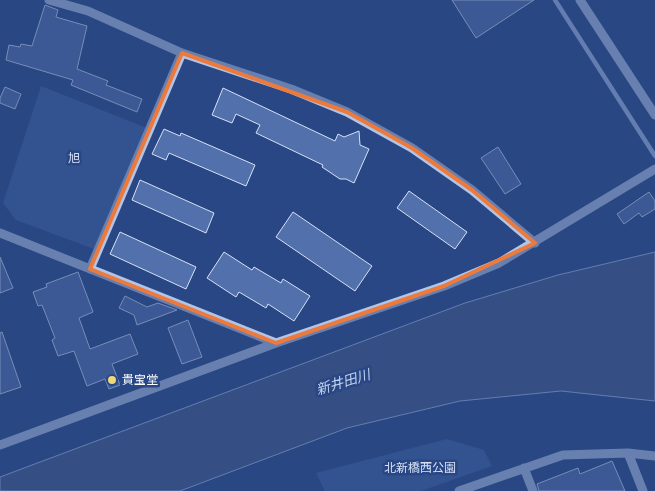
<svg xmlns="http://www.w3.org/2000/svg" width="655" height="491" font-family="'Archivo Narrow','Noto Sans JP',sans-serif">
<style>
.green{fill:#3e60a0}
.water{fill:#445a86;stroke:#a8bfe7}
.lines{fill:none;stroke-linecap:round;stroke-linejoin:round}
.stream{stroke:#a8bfe7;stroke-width:4.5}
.building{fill:#5270ab;stroke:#d6e1f6}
.minor{stroke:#b3c5e7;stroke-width:9}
.marked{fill:none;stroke:#ed7a3d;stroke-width:4;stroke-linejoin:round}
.poi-dot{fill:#eed87a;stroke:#294784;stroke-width:2}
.labels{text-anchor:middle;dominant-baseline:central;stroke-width:5;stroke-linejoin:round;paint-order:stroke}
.park-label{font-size:12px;fill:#d6e1f6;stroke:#294784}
.poi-label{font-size:12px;fill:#fff;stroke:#294784;text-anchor:start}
.water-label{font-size:14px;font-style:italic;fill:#bfd0ee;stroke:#294784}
</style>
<rect width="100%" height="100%" fill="#294784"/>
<path class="green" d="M 41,86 L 147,128 L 94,249 L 16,220 L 3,203 Z
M 447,439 L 484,450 L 492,466 L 421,491 L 325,491 L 316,473 Z"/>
<path class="water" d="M 655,252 L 655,401 L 561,391 L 460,401 L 347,428 L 180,491 L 0,491 L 0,477 L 465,303 L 558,275 Z"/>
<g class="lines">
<path class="stream" d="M 555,0 L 655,156"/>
</g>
<path class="building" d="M 452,0 L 534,0 L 476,38 Z
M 45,5 L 58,10 L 56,17 L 87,26 L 77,69 L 108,81 L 106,85 L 142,99 L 137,112 L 71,85 L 73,80 L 6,60 L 9,45 L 20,47 L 21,44 L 32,46 Z
M 5,87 L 21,94 L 15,109 L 0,103 L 0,98 Z
M 223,88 L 335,141 L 338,134 L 344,137 L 359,131 L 360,145 L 369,149 L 354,183 L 346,179 L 340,179 L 322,167 L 323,165 L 256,133 L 260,125 L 236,114 L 232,123 L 212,115 Z
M 164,129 L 180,136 L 181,133 L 255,165 L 246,186 L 169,153 L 166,160 L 152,154 Z
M 498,147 L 521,184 L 505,194 L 481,158 Z
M 140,180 L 214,213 L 206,233 L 132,200 Z
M 409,191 L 467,232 L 455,249 L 397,208 Z
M 649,192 L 655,201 L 655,209 L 642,217 L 639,213 L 624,224 L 617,214 Z
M 293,212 L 372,266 L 355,291 L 276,237 Z
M 120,232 L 196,267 L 186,289 L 110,254 Z
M 224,252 L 252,270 L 254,267 L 281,283 L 283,279 L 310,296 L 294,321 L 268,304 L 266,308 L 239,292 L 236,297 L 207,278 Z
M 0,257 L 13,288 L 0,293 Z
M 78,272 L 93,312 L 79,318 L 90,349 L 130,334 L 138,354 L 112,364 L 120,385 L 109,389 L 105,379 L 87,386 L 74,351 L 58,356 L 52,340 L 55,338 L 42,305 L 38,306 L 33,292 L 47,287 L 46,284 Z
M 125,296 L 147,307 L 158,303 L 177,310 L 137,325 L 134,315 L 119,308 Z
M 188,320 L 202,357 L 182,364 L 168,328 Z
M 2,332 L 21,387 L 0,394 L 0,333 Z
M 612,461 L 625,491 L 539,491 L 537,484 L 578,468 L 580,474 Z"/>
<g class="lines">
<path class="minor" d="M 49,0 L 88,11 L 182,53 L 291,89 L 347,112 L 412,148 L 472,190 L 535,243
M 580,0 L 655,115
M 0,233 L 276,343
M 90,269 L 182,53
M 0,445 L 276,343 L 444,286 L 499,263 L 655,169
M 628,453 L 643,491
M 524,468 L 533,491
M 459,491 L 563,455 L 628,453 L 655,456"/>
</g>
<path d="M0 0H655V491H0ZM 182,53 L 347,112 L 412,148 L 472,190 L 535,243 L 444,286 L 276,343 L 90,269 Z" fill="#294784" fill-opacity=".55" fill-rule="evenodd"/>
<path class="marked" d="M 182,53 L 347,112 L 412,148 L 472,190 L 535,243 L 444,286 L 276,343 L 90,269 Z"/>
<circle class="poi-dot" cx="112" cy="380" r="5"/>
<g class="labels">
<g class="park-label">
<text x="74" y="158">旭</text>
<text x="420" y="468">北新橋西公園</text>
</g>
<g class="poi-label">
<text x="122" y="380">貴宝堂</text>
</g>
<g class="water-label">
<text transform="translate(343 382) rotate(-17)">新井田川</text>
</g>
</g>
</svg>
